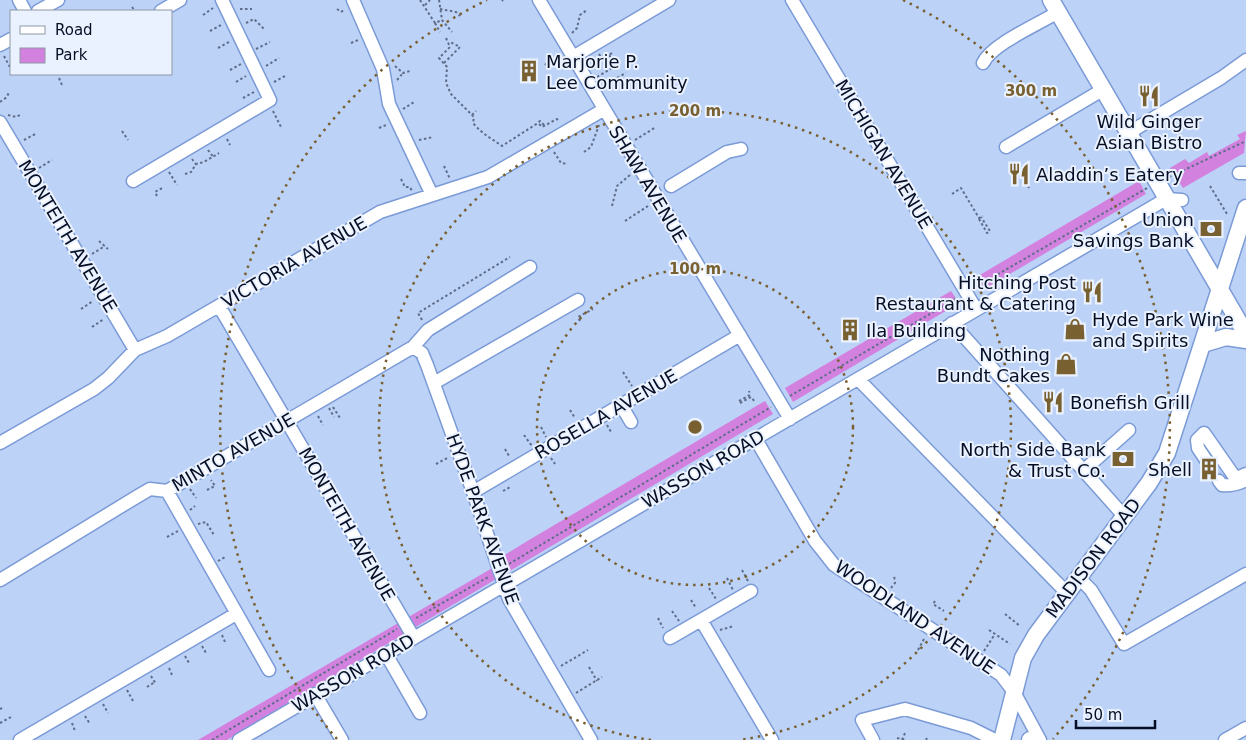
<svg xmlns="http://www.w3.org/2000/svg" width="1246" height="740" font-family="'DejaVu Sans',sans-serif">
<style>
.green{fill:#d381df}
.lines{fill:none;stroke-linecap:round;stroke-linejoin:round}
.minor-tunnel{stroke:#a1b5d7;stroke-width:12;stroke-dasharray:12 6;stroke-linecap:butt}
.minor-casing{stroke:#7b9bd6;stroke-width:15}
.major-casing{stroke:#7b9bd6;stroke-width:19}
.path{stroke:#5e6d8a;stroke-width:2;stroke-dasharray:2.5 2.5;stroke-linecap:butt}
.minor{stroke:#fff;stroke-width:12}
.major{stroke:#fff;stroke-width:16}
.ring{fill:none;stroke:#796031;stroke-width:2.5;stroke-dasharray:2.5 5}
.labels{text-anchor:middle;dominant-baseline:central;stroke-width:4;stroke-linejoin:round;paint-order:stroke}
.poi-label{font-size:18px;fill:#050e24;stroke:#ebf2ff;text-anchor:start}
.street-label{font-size:18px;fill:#050e24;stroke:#ebf2ff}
.centre{fill:#796031;stroke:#ebf2ff;stroke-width:2.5}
.ring-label{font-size:15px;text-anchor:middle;font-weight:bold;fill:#796031;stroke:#ebf2ff;stroke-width:4;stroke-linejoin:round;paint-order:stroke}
</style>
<rect width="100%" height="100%" fill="#bdd2f7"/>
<path class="green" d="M 1246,131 L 1244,153 L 1183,188 L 1170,168 L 1185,159 L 1189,163 L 1207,152 L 1209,156 L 1240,139 L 1237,135 Z
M 1139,181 L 1146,194 L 981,291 L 973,279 Z
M 951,291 L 959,303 L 793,402 L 785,388 Z
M 765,401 L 773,414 L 290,702 L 227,740 L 198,740 L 494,567 L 503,556 L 529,540 Z"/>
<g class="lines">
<path class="minor-tunnel" d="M 1206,460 L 1219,481"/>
<g class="minor-casing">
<path id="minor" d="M 19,0 L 25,11
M 353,0 L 383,69 L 389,104 L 432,195
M 539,0 L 790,419
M 792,0 L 976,309
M 38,11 L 58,0
M 161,11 L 180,0
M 0,45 L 11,39
M 573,57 L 669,0
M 983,63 C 992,44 1039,24 1058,12
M 0,122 L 135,350
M 1130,132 L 1221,78 L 1246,60
M 1006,147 L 1104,89
M 1239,173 L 1246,173
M 133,181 L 270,100 L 222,0
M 671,186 L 727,152 L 741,149
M 219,306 L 414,638
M 952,323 L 1124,516
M 413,347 L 422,353 L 427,365 L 473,492 L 509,599 L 591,740
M 858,379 L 1067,593
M 434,383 L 578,300
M 621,405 L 631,422
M 755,438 L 815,541 L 834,565 L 1001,675 L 1014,692 L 1040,740
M 0,443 L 94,389 L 108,378 L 135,350 L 167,336 L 380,212 L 488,177 L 603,110
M 1206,460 L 1198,448 L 1197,440 L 1204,433 L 1234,476 L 1239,477 L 1246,474
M 1083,471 L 1129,430
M 1219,481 L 1222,485 C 1231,486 1238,484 1246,480
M 167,491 L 269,670
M 473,492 L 740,335
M 1078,577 L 1091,590 L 1124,644 L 1246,574
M 0,580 L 138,496 L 150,489 L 167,491 L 413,347 L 428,330 L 530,267
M 701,620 L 772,740
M 670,638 L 751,591
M 386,654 L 420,713
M 315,694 L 342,740
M 20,740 L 236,614
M 239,740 L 1149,209 L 1166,199 L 1182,200
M 873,740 L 862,720 L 905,709 L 971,728 L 995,740
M 1225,740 L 1246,728"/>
</g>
<g class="major-casing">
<path id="major" d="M 1051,0 L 1246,334
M 1203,344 L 1226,337 L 1246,340
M 1002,740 L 1023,658 L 1036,635 L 1149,483 L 1167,453 L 1246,208
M 1030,740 L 1032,740"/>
</g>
<path class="path" d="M 420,0 L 435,23 L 442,20
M 439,0 L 442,20 L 452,32
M 502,1 L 503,0
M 425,5 L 430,0
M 132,7 L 135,11
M 240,9 L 252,9
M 337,9 L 341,12 L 344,10
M 440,9 L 456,12 L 460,16
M 203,15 L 213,8
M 246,23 L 254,19 L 264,29
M 435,23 L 440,32
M 210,31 L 221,25
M 572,33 L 577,28 L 580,15 L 587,10
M 446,38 L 450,47 L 439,58 L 447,67 L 446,83 L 451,94 L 474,117 L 473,123 C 482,134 491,138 502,146 L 538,123
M 351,43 L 358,40
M 218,48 L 229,42
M 256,49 L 270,42
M 599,54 L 602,59 L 612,53
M 609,55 L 616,66
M 4,56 L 11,69
M 444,63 L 460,47 L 450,42
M 545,65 L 548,62
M 266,66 L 279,58
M 395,66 L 403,73 L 410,71
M 230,70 L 241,64
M 597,77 L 619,64
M 59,78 L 62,85
M 397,80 L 403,73
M 236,82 L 246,76
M 274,82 L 285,76
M 604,85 L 626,73
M 243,98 L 254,92
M 0,102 L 7,97 L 9,92
M 403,109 L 414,102
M 273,111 L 281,127
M 8,115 L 16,117 L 20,115
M 472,115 L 476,111
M 544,125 L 540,121 L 538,123 L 542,127 L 557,119 L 559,122
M 379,128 L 386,125
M 122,131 L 128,140
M 227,139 L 230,145
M 24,140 L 37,133
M 419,140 L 433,137
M 635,140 L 656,127
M 208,150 L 214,158
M 554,152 L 561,163 L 568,164
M 584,152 L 591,147 L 599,125
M 192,159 L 198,167
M 444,166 L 450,179
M 39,168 L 52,160
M 169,172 L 177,185
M 185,174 L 191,172 L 196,164 L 204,162 L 219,153
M 1169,177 L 1246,141
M 401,179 L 405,187 L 410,187 L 412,191
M 1026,182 L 1029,188
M 1210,186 L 1227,214
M 952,194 L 961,188 L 979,218 L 983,216
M 157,196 L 155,192 L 162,188
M 612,206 L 617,186 L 630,175
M 979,219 L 987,233 L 990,231 L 981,217
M 625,221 L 648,206
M 99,241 L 108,249
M 92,254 L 105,246
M 976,287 L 1147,188
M 81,309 L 93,301
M 422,320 L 418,313 L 510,257
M 580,321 L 578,317 L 593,309
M 92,327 L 104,319
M 623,372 L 632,386
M 790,396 L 957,298
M 739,401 L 750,395 L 749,391
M 740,403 L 751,397 L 755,402
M 333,407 L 340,418
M 329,408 L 334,417
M 570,410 L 575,418
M 318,416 L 323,425
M 607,425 L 611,432
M 541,427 L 546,437
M 524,435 L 532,446
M 505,449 L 509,456
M 551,458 L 555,464
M 436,464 L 449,457
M 190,489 L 196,498
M 207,490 L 215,486 L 211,480
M 503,491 L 510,487
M 190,510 L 195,506
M 198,524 L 206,522 L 214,535
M 167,537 L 178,531
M 218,561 L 225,557
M 509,564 L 771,407
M 742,570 L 748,581
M 727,578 L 733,590
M 709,588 L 716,599
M 891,588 L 895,583 L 894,575
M 691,600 L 696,608
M 935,601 L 933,604 L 944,611
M 672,611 L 679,621
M 1005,614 L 1020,626
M 416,618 L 490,576
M 658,618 L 663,628
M 720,630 L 734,626
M 989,630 L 1010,644
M 222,635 L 225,642
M 202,646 L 206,653
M 918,650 L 924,639
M 984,651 L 995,634
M 185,656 L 189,663
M 561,666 L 588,650
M 589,667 L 597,681
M 169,668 L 172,675
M 151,676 L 156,684
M 147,687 L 155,682
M 127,690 L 133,701
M 576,693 L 602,677
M 103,704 L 108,713
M 0,709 L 2,708
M 85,716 L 90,724
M 0,723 L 11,717
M 72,723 L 75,731
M 897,738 L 905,740
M 212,740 L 397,629
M 902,740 L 905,733
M 926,740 L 927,738"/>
<use href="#minor" class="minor"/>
<use href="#major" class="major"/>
</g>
<g class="ring">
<circle cx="695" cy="427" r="158"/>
<path d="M651 740A316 316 0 1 1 739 740"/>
<path d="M337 739A475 475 0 0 1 487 0M903 0A475 475 0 0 1 1053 739"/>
</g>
<defs>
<g id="building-bare" transform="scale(1.725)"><path d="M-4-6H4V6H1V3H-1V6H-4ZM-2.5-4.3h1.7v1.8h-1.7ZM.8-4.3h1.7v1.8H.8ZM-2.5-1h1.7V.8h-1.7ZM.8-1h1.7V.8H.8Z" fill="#796031" stroke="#ebf2ff" stroke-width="2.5" paint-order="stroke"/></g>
<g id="restaurant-bare" transform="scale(1.725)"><path d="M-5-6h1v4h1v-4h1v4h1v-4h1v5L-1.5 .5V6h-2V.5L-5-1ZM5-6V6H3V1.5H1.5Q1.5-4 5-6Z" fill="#796031" stroke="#ebf2ff" stroke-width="2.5" paint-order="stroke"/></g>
<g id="bank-bare" transform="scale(1.725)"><path d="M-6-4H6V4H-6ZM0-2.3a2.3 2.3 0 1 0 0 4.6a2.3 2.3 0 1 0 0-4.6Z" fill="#796031" stroke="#ebf2ff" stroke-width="2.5" paint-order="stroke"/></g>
<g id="shop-bare" transform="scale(1.725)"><path d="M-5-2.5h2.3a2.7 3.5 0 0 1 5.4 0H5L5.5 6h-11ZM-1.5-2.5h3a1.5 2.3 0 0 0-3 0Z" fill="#796031" stroke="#ebf2ff" stroke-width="2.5" paint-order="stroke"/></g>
</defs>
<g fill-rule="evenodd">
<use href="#building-bare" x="529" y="71"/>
<use href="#restaurant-bare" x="1149" y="96"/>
<use href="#restaurant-bare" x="1019" y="174"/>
<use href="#bank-bare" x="1211" y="229"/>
<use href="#restaurant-bare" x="1092" y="292"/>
<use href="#shop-bare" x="1075" y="329"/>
<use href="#building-bare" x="850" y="330"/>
<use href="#shop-bare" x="1066" y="364"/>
<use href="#restaurant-bare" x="1053" y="402"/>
<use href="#bank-bare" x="1123" y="459"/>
<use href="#building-bare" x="1209" y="469"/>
</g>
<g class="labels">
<g class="poi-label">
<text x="546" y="61">Marjorie P.<tspan x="546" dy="21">Lee Community</tspan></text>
<text x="1149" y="121" text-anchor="middle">Wild Ginger<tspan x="1149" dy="21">Asian Bistro</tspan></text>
<text x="1036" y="174">Aladdin’s Eatery</text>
<text x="1194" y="219" text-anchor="end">Union<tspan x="1194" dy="21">Savings Bank</tspan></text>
<text x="1076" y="282" text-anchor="end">Hitching Post<tspan x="1076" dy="21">Restaurant &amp; Catering</tspan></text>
<text x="1092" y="319">Hyde Park Wine<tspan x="1092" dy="21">and Spirits</tspan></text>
<text x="866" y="330">Ila Building</text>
<text x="1050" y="354" text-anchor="end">Nothing<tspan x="1050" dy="21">Bundt Cakes</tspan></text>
<text x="1070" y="402">Bonefish Grill</text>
<text x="1106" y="449" text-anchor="end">North Side Bank<tspan x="1106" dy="21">&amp; Trust Co.</tspan></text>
<text x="1192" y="469" text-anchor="end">Shell</text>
</g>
<g class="street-label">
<text transform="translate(884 154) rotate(59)">MICHIGAN AVENUE</text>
<text transform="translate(648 184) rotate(59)">SHAW AVENUE</text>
<text transform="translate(68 236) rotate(59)">MONTEITH AVENUE</text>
<text transform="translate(294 262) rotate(-30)">VICTORIA AVENUE</text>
<text transform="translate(606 414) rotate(-30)">ROSELLA AVENUE</text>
<text transform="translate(233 452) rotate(-30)">MINTO AVENUE</text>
<text transform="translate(703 469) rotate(-30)">WASSON ROAD</text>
<text transform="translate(483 519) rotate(70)">HYDE PARK AVENUE</text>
<text transform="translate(347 524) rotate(60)">MONTEITH AVENUE</text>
<text transform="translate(1093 558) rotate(-53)">MADISON ROAD</text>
<text transform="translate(915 617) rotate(34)">WOODLAND AVENUE</text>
<text transform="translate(353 673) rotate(-30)">WASSON ROAD</text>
</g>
</g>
<circle cx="695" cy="427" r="8" class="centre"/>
<g class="ring-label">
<text x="1031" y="96">300 m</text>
<text x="695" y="116">200 m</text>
<text x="695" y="274">100 m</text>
</g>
<rect x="10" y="10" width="162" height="65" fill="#ebf2ff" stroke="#8f97a7"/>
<rect x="20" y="26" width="25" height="8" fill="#ffffff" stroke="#8f97a7"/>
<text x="55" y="35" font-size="15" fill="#050e24">Road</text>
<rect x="20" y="48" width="25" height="15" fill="#d381df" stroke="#8f97a7"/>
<text x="55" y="60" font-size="15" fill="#050e24">Park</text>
<path d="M1076 720v8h79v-8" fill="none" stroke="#050e24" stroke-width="2.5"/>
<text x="1084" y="720" font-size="15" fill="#050e24" stroke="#ebf2ff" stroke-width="4" paint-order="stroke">50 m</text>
</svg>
